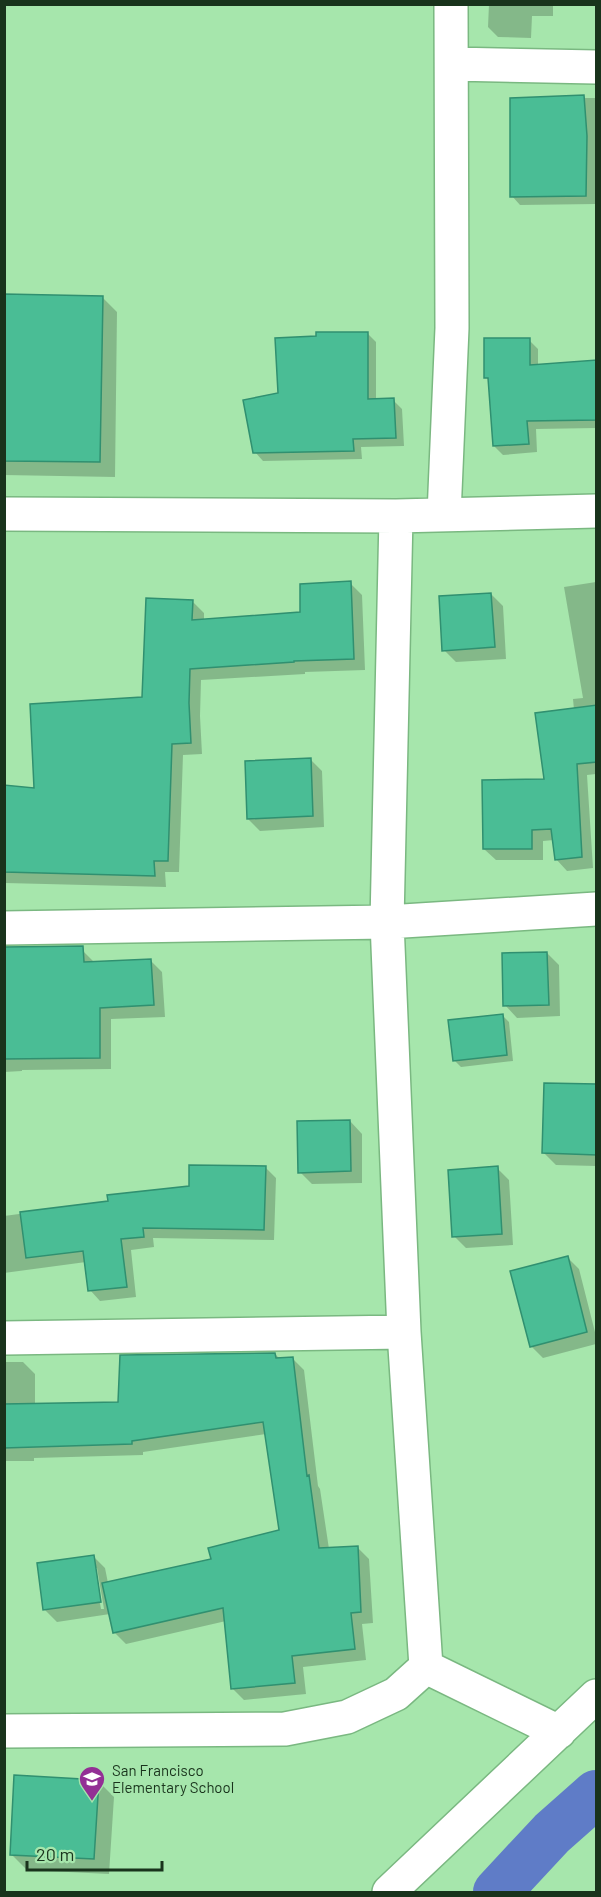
<svg xmlns="http://www.w3.org/2000/svg" width="601" height="1897" font-family="Barlow,sans-serif">
<style>
.shadow{fill:#0003;fill-rule:evenodd}
.lines{fill:none;stroke-linecap:round;stroke-linejoin:round}
.canal{stroke:#5f7cc7;stroke-width:48}
.building{fill:#4abd95;stroke:#309070;stroke-width:1.5}
.minor-casing{stroke:#7ab881;stroke-width:36}
.minor{stroke:#fff;stroke-width:33}
.labels{text-anchor:middle;dominant-baseline:central;stroke-width:5;stroke-linejoin:round;paint-order:stroke}
.poi-label{font-size:15px;fill:#19331c;stroke:#a6e6ac;text-anchor:start}
</style>
<rect width="100%" height="100%" fill="#a6e6ac"/>
<path class="shadow" d="M 489,4 L 553,4 L 553,16 L 532,16 L 531,38 L 498,37 L 488,27 Z
M 583,96 L 585,98 L 596,98 L 596,204 L 520,205 L 512,196 Z
M 4,296 L 102,297 L 117,312 L 115,477 L 4,475 Z
M 368,334 L 376,342 L 376,400 L 393,400 L 402,409 L 404,446 L 361,447 L 362,459 L 263,461 L 255,452 L 279,394 L 318,337 Z
M 529,340 L 538,349 L 538,366 L 596,361 L 596,428 L 536,429 L 537,452 L 503,455 L 494,446 L 490,381 L 486,377 Z
M 596,582 L 596,774 L 587,775 L 593,868 L 567,871 L 556,859 L 554,840 L 543,841 L 543,860 L 496,860 L 484,849 L 546,780 L 574,710 L 573,699 L 583,698 L 564,587 Z
M 350,583 L 362,595 L 365,670 L 305,672 L 305,674 L 201,680 L 200,716 L 202,754 L 183,755 L 179,872 L 165,872 L 166,887 L 5,883 L 4,887 L 4,786 L 36,790 L 144,698 L 192,601 L 204,613 L 204,621 L 302,613 Z
M 491,594 L 503,606 L 506,659 L 456,662 L 444,650 Z
M 310,759 L 322,771 L 324,827 L 260,831 L 248,819 Z
M 83,951 L 95,963 L 151,961 L 162,972 L 165,1017 L 111,1019 L 111,1069 L 22,1070 L 22,1071 L 4,1072 L 4,955 Z
M 547,953 L 559,965 L 560,1016 L 517,1018 L 505,1005 Z
M 503,1016 L 509,1022 L 513,1061 L 461,1067 L 454,1060 Z
M 596,1086 L 596,1166 L 556,1165 L 544,1153 Z
M 350,1121 L 362,1134 L 362,1183 L 312,1184 L 300,1172 Z
M 265,1167 L 276,1178 L 274,1240 L 153,1238 L 154,1247 L 131,1250 L 136,1297 L 100,1301 L 90,1290 L 86,1262 L 4,1273 L 4,1216 L 109,1202 L 190,1188 Z
M 497,1168 L 509,1180 L 513,1245 L 466,1248 L 454,1236 Z
M 567,1257 L 579,1269 L 596,1336 L 596,1344 L 543,1358 L 531,1346 Z
M 275,1354 L 280,1359 L 292,1358 L 304,1370 L 318,1486 L 320,1489 L 329,1549 L 357,1547 L 369,1559 L 373,1623 L 362,1624 L 366,1660 L 303,1667 L 306,1694 L 244,1700 L 232,1688 L 226,1621 L 126,1644 L 115,1633 L 110,1614 L 57,1622 L 45,1610 L 93,1556 L 105,1568 L 108,1583 L 212,1560 L 281,1531 L 266,1434 L 143,1452 L 143,1455 L 34,1458 L 34,1461 L 4,1461 L 4,1362 L 23,1362 L 35,1374 L 35,1405 L 119,1403 ZM 94,1568 L 97,1568 L 104,1609 L 101,1609 Z
M 98,1781 L 114,1797 L 109,1874 L 27,1870 L 11,1854 Z"/>
<g class="lines">
<path class="canal" d="M 497,1892 L 552,1833 L 596,1794"/>
</g>
<path class="building" d="M 584,95 L 587,136 L 586,196 L 510,197 L 510,98 Z
M 4,294 L 103,296 L 100,462 L 4,461 Z
M 316,332 L 368,332 L 368,399 L 394,398 L 396,438 L 353,439 L 354,451 L 253,453 L 243,400 L 278,393 L 275,338 L 316,336 Z
M 484,338 L 530,338 L 530,365 L 597,360 L 597,420 L 527,421 L 529,444 L 493,446 L 488,378 L 484,378 Z
M 351,581 L 354,659 L 294,661 L 294,662 L 190,669 L 189,703 L 191,743 L 172,744 L 168,861 L 154,861 L 155,876 L 4,872 L 4,785 L 34,788 L 30,704 L 142,697 L 146,598 L 193,600 L 192,620 L 300,612 L 300,584 Z
M 491,593 L 495,647 L 442,651 L 439,596 Z
M 597,705 L 597,762 L 577,764 L 582,857 L 555,860 L 551,829 L 532,830 L 532,849 L 483,849 L 482,780 L 544,779 L 535,713 Z
M 311,758 L 313,816 L 247,819 L 245,761 Z
M 83,946 L 84,962 L 151,959 L 154,1005 L 100,1008 L 100,1058 L 4,1059 L 4,947 Z
M 547,952 L 549,1005 L 503,1006 L 502,953 Z
M 503,1014 L 507,1055 L 453,1061 L 448,1020 Z
M 544,1083 L 597,1084 L 597,1155 L 542,1153 Z
M 350,1120 L 351,1171 L 298,1173 L 297,1121 Z
M 189,1165 L 266,1166 L 264,1230 L 143,1228 L 144,1237 L 121,1239 L 127,1287 L 88,1291 L 83,1251 L 26,1258 L 20,1212 L 108,1201 L 107,1195 L 189,1186 Z
M 498,1166 L 502,1234 L 452,1237 L 448,1170 Z
M 568,1256 L 587,1332 L 530,1347 L 510,1271 Z
M 275,1353 L 276,1358 L 293,1357 L 307,1476 L 309,1475 L 319,1548 L 358,1546 L 361,1612 L 351,1613 L 355,1649 L 292,1656 L 295,1683 L 231,1689 L 223,1608 L 113,1633 L 102,1583 L 211,1559 L 208,1548 L 279,1530 L 263,1422 L 132,1441 L 132,1444 L 4,1448 L 4,1404 L 118,1402 L 120,1355 Z
M 94,1555 L 101,1602 L 43,1610 L 37,1563 Z
M 14,1775 L 99,1780 L 94,1859 L 10,1855 Z"/>
<g class="lines">
<g class="minor-casing">
<path id="minor" d="M 452,64 L 596,67
M 4,514 L 396,516 L 596,511
M 444,515 L 452,328 L 451,4
M 396,516 L 387,922 L 404,1332
M 4,928 L 387,922 L 596,909
M 4,1338 L 404,1332 L 426,1667 L 396,1694 L 347,1717 L 285,1729 L 4,1731
M 426,1667 L 559,1732
M 389,1892 L 596,1696"/>
</g>
<use href="#minor" class="minor"/>
</g>
<defs>
<g id="school-pin" transform="scale(1.35)"><path d="M0 17L-7.5 6A9.5 9.5 0 1 1 7.5 6Z" fill="#932f95" stroke="#a6e6ac"/><path d="M0-5L7-2L0 1L-7-2ZM-4 1L0 2.5L4 1V4Q0 6-4 4Z" fill="#fff"/></g>
</defs>
<g fill-rule="evenodd">
<use href="#school-pin" x="92" y="1779"/>
</g>
<g class="labels">
<g class="poi-label">
<text x="112" y="1770">San Francisco<tspan x="112" dy="17">Elementary School</tspan></text>
</g>
</g>
<rect width="601" height="1897" fill="none" stroke="#19331c" stroke-width="12"/>
<path d="M27 1861v9h135v-9" fill="none" stroke="#19331c" stroke-width="3"/>
<text x="36" y="1861" font-size="18" fill="#19331c" stroke="#a6e6ac" stroke-width="4.5" paint-order="stroke">20 m</text>
</svg>
